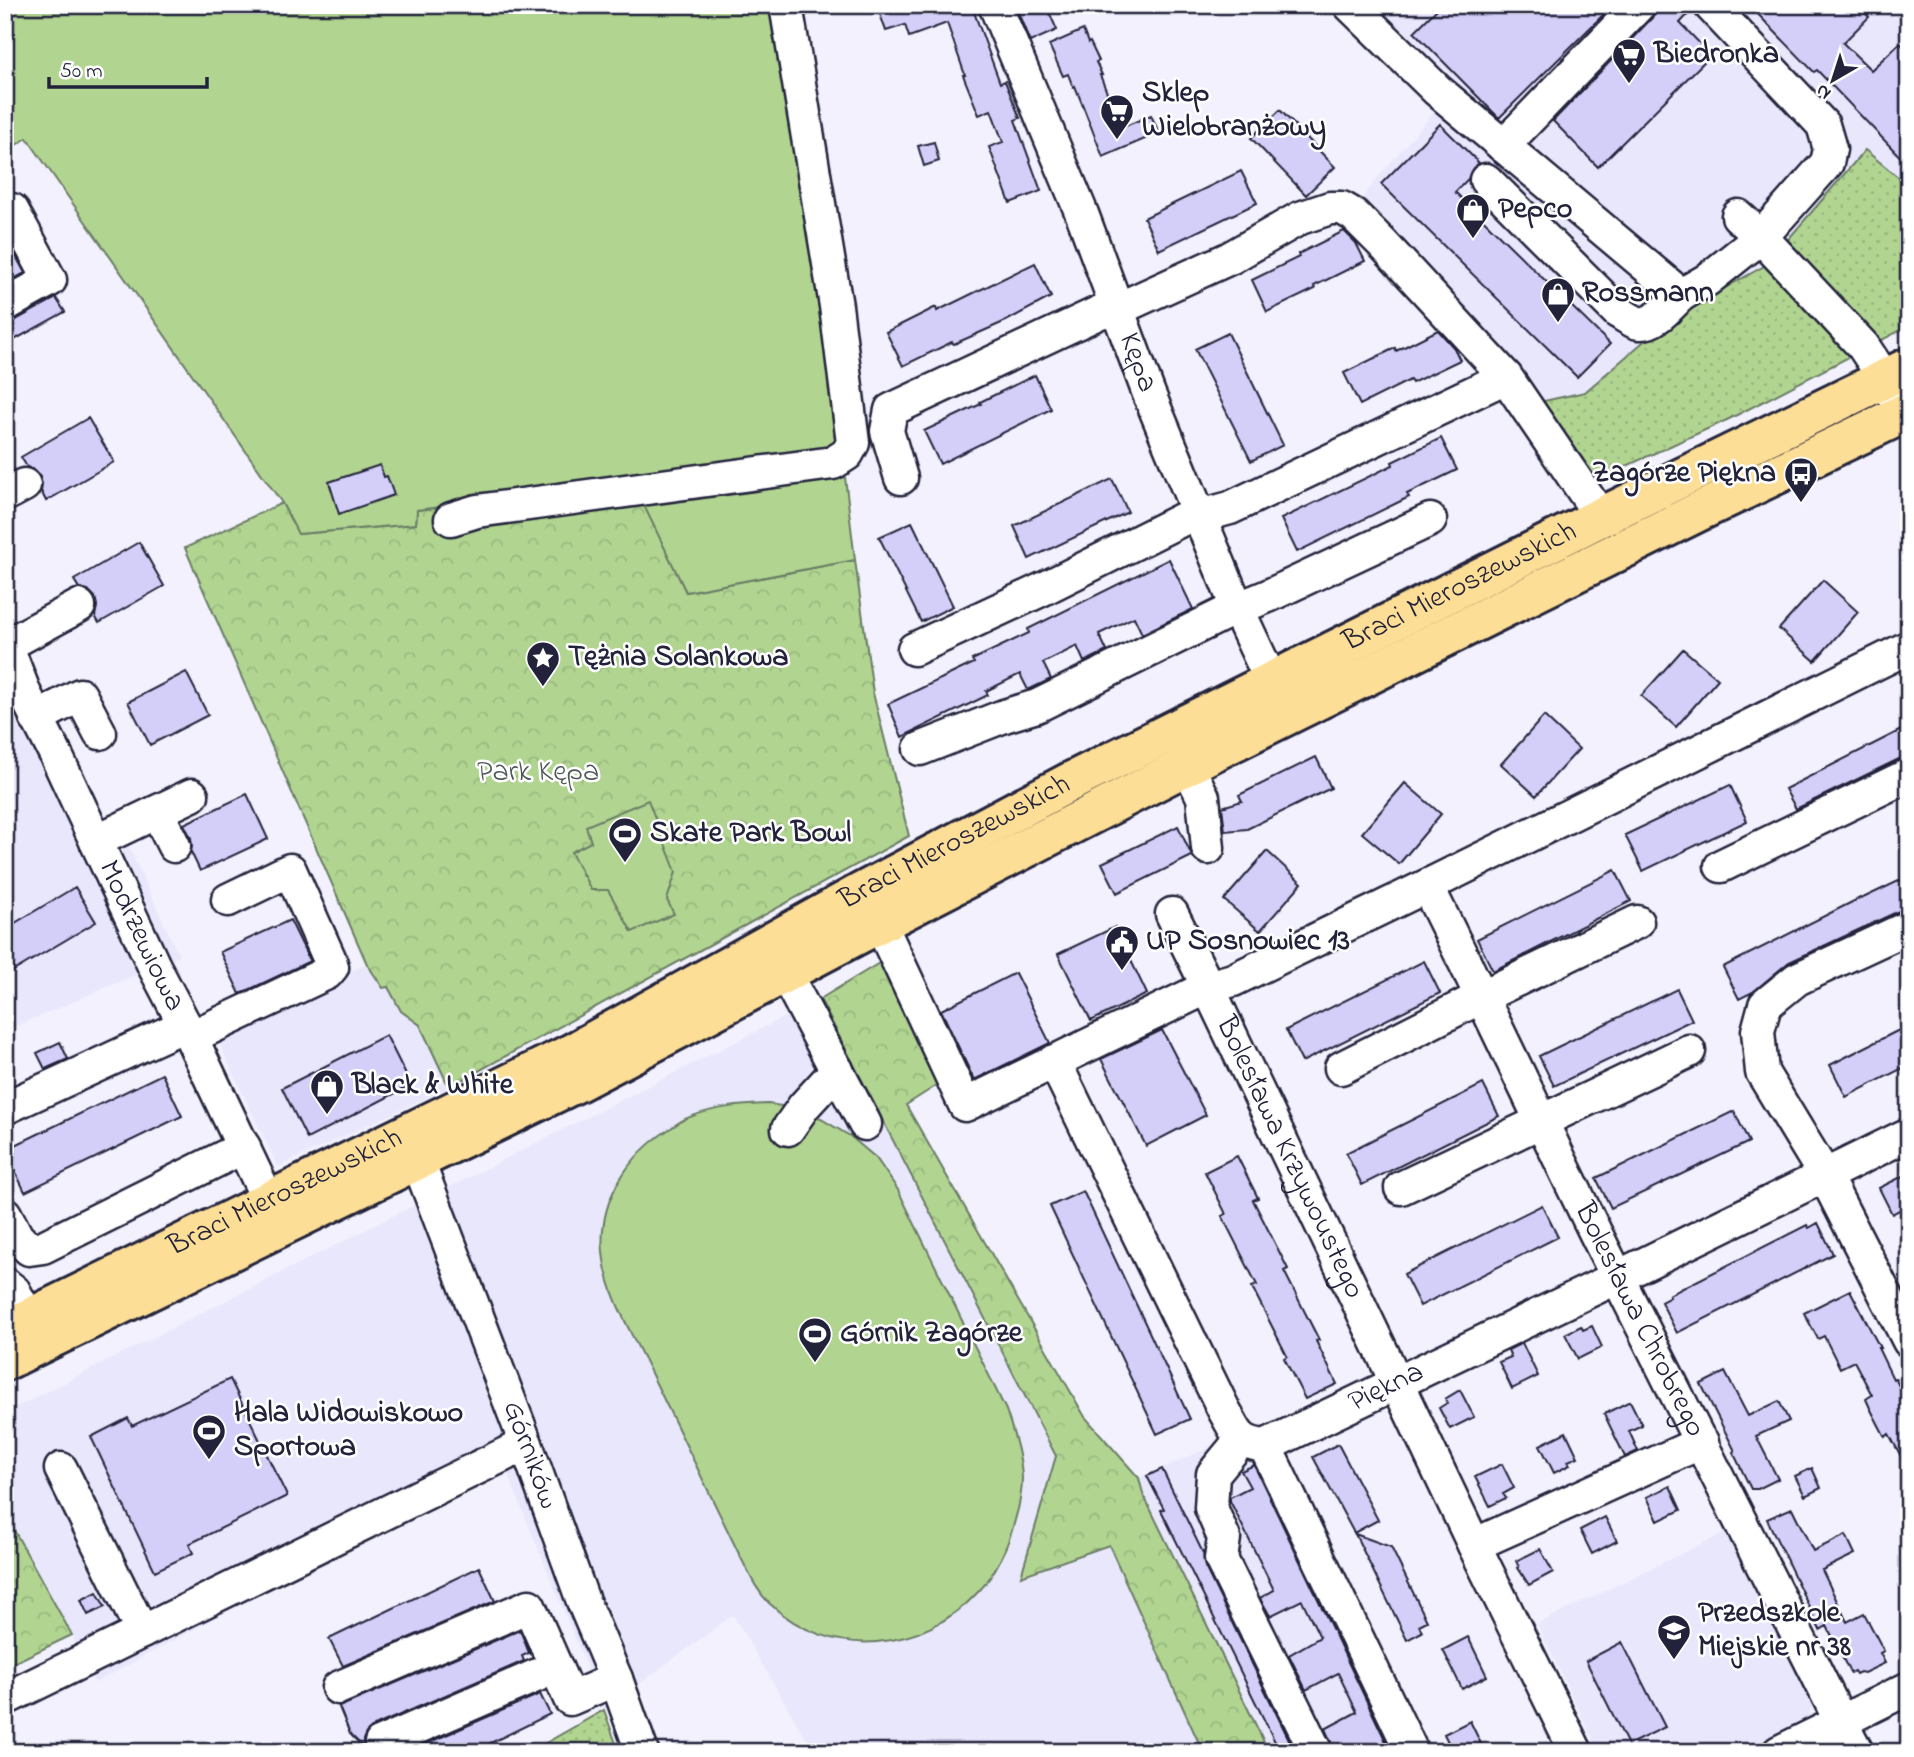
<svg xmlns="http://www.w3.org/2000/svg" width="1914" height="1757" font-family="'Indie Flower',sans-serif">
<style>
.built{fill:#e9e7fc}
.grass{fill:url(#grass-dots);stroke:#6a7c66;stroke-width:2}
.forest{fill:url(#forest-crowns);stroke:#6a7c66;stroke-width:2}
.garden{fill:#b1d591;stroke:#6a7c66;stroke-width:2}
.building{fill:#d3cff8;stroke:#22223b;stroke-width:2}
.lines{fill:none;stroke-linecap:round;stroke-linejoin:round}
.minor-casing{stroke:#22223b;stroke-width:37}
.major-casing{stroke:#22223b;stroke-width:44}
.minor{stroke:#fff;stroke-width:32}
.major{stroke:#fdde96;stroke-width:38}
.labels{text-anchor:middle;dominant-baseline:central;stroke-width:5;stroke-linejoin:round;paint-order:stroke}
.poi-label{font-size:30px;font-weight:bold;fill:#22223b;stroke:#fff;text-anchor:start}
.street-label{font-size:30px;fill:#22223b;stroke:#fff}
.park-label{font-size:30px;fill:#4d5855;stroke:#fff}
</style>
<defs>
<pattern id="grass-dots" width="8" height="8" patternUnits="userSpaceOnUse" patternTransform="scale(1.75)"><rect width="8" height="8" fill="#b1d591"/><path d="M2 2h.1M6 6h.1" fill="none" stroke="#98b77e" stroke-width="1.8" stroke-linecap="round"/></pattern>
<pattern id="forest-crowns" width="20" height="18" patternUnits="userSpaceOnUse" patternTransform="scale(1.75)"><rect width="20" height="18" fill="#b1d591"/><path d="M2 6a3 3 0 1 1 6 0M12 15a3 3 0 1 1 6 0" fill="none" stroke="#98b77e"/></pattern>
</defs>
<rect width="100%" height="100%" fill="#f2f1fd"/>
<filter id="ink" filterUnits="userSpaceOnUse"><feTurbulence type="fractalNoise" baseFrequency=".0143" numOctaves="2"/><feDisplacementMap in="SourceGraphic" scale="14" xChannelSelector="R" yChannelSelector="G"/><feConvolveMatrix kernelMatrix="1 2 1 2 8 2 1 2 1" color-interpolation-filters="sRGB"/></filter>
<g filter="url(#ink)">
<path class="built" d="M 1367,5 L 1909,5 L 1909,185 L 1866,150 L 1766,265 L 1671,318 L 1585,393 L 1535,403 L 1357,206 L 1376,180 L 1438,107 Z
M 5,687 L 90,861 L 127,843 L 179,956 L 5,1031 Z
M 367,964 L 383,988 L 388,986 L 401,1011 L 420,1025 L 449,1087 L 278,1167 L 213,1031 Z
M 820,999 L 1056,1457 L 1021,1575 L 1109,1545 L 1203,1752 L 814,1752 L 733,1615 L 604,1710 L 507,1472 L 253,1597 L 95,1683 L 72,1635 L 5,1514 L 5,1413 Z
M 1262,1425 L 1274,1453 L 1421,1752 L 1269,1752 L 1143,1494 L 1139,1478 Z
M 1728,1531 L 1813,1698 L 1809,1719 L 1745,1752 L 1599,1752 L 1537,1624 Z"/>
<path class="grass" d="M 1865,150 L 1909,186 L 1909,326 L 1729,419 L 1570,492 L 1535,403 L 1585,392 L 1671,318 L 1766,265 Z
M 604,1710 L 619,1752 L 530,1752 Z"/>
<path class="forest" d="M 634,483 L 686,592 L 855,560 L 873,693 L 909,836 L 449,1087 L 420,1025 L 401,1011 L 388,987 L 383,988 L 367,964 L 185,548 L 282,503 L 299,534 L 416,524 L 417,510 Z
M 881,962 L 942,1082 L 906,1105 L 1085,1417 L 1139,1478 L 1143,1494 L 1269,1752 L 1203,1752 L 1109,1545 L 1021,1576 L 1056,1456 L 820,999 Z
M 5,1514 L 72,1635 L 5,1667 Z"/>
<path class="garden" d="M 5,5 L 776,5 L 834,350 L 845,477 L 855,560 L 686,592 L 633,483 L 417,510 L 416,524 L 298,534 L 282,503 L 27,138 L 5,152 Z
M 648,800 L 676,872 L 667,900 L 674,914 L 632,932 L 608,890 L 591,890 L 571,852 L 591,842 L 586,826 Z
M 768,1104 L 795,1108 L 821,1119 L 850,1136 L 876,1158 L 898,1190 L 1006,1410 C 1013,1432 1021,1454 1022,1478 C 1022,1491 1019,1507 1015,1520 C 1008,1546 998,1571 979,1591 C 924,1652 831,1662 769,1603 C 756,1590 749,1573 741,1558 C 711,1497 682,1436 652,1375 C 634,1337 607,1295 603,1252 C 598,1200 629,1154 671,1128 C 677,1124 683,1119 690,1117 C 715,1107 741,1105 768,1104 Z"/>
<path class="building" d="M 894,5 L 977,5 L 978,11 L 974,12 L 1000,83 L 1005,81 L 1020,118 L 1015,120 L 1041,191 L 1010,203 L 989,147 L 1003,142 L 991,110 L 979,115 L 963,75 L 965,75 L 947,23 L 909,37 L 905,25 L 886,31 L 879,11 Z
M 1015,5 L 1046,5 L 1057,30 L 1030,42 Z
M 1441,5 L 1613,5 L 1499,118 L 1414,32 Z
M 1657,5 L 1692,5 L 1692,10 L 1680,23 L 1711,55 L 1598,167 L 1553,121 L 1652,18 Z
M 1749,5 L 1858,5 L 1869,17 L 1843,43 L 1871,70 L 1900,43 L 1909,52 L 1909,166 L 1817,70 L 1814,72 Z
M 1083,30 L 1088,43 L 1090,42 L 1099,61 L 1096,62 L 1102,75 L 1100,75 L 1121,128 L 1151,115 L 1159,133 L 1103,157 L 1075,86 L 1073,87 L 1068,74 L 1063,76 L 1049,45 Z
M 1280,110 L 1335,167 L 1306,195 L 1251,138 Z
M 1440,124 L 1479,163 L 1473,168 L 1468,179 L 1455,192 L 1610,344 L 1577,377 L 1381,184 Z
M 934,142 L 939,161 L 924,166 L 918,146 Z
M 1241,171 L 1257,203 L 1159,250 L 1144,218 Z
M 1344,231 L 1356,243 L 1365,261 L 1314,286 L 1315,289 L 1267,312 L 1252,280 L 1299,257 L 1298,254 Z
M 5,236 L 25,273 L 5,284 Z
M 1035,263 L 1051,297 L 1006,321 L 954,344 L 952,342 L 903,366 L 886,332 L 936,307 L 937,311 Z
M 56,298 L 65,312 L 5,345 L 5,323 L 14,321 Z
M 1438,330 L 1454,348 L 1460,360 L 1412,383 L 1410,380 L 1360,405 L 1344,373 L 1395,348 L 1396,351 Z
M 1228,333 L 1283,445 L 1251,461 L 1195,349 Z
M 1035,375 L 1051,409 L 940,464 L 924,431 L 981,404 L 980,402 Z
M 88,418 L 114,462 L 46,501 L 41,491 L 42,485 L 40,476 L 34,470 L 27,467 L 21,457 Z
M 1441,438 L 1457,470 L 1407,494 L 1409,497 L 1297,552 L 1281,519 L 1393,465 L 1392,462 Z
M 380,465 L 384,477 L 387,476 L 394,495 L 339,514 L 329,482 Z
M 1112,479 L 1128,512 L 1029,559 L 1014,526 Z
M 912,522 L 953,606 L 921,622 L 879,537 Z
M 139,542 L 164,586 L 99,623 L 95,616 L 97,606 L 95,597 L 88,590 L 79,588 L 74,580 Z
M 1169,559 L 1193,609 L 1142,634 L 1134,617 L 1099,634 L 1107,651 L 1084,662 L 1077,646 L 1043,663 L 1051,679 L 1028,690 L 1020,674 L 986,691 L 988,695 L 902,737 L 888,704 L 974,663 L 972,660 L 1029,633 L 1028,629 Z
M 1823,580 L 1858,612 L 1815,661 L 1779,629 Z
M 1683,649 L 1718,679 L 1676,727 L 1641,696 Z
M 186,672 L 208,715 L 150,745 L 128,702 Z
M 1544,716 L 1579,749 L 1536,796 L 1501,764 Z
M 1909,726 L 1909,757 L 1901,758 L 1796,809 L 1785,789 Z
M 1316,757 L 1331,788 L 1247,829 L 1225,831 L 1222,807 L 1242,801 L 1239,795 Z
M 1405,783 L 1441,814 L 1399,864 L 1362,833 Z
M 1730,785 L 1747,821 L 1643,871 L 1625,835 Z
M 247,794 L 268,839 L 200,871 L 191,852 L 192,846 L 191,838 L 184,824 Z
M 1178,826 L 1192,856 L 1117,893 L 1102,863 Z
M 1267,851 L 1302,883 L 1260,931 L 1224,900 Z
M 1615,870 L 1631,901 L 1493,971 L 1477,939 Z
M 1909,876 L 1909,909 L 1901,910 L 1789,962 L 1753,992 L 1739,999 L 1723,967 L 1860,898 L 1861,899 Z
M 75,887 L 96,922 L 5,976 L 5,929 Z
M 290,920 L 310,961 L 240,994 L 220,952 Z
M 1115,927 L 1147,994 L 1091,1021 L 1058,954 Z
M 1424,961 L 1440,993 L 1302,1062 L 1286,1030 Z
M 1015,973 L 1050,1043 L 974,1080 L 941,1010 Z
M 1677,989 L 1692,1020 L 1554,1086 L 1539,1056 Z
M 1909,1025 L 1909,1065 L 1846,1097 L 1830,1065 Z
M 1162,1030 L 1206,1115 L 1146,1146 L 1101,1059 Z
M 386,1035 L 411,1085 L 307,1139 L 282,1088 Z
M 60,1042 L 68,1059 L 45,1069 L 37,1053 Z
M 162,1074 L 182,1116 L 25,1192 L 5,1150 Z
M 1483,1084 L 1499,1116 L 1362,1185 L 1346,1153 Z
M 1734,1111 L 1749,1142 L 1611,1208 L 1596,1178 Z
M 1237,1156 L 1258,1198 L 1253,1200 L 1288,1269 L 1284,1271 L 1319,1340 L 1316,1341 L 1337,1384 L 1305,1399 L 1284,1358 L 1287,1356 L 1252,1287 L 1257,1285 L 1222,1216 L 1226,1214 L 1205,1172 Z
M 1909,1173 L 1909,1205 L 1892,1214 L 1879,1188 Z
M 1083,1191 L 1190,1419 L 1157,1434 L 1050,1206 Z
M 1542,1205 L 1558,1237 L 1420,1306 L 1404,1274 Z
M 1818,1223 L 1833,1254 L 1677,1333 L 1661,1302 L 1670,1297 L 1669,1295 L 1807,1225 L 1809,1228 Z
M 1850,1290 L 1880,1348 L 1878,1348 L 1893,1379 L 1895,1378 L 1909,1406 L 1909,1471 L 1889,1434 L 1885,1437 L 1870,1408 L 1866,1399 L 1872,1395 L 1854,1361 L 1840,1368 L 1824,1336 L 1818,1339 L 1804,1313 Z
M 1581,1326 L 1583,1330 L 1592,1326 L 1602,1347 L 1578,1359 L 1565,1334 Z
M 1522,1343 L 1538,1376 L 1512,1389 L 1499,1362 L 1511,1357 L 1508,1350 Z
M 1725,1372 L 1748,1416 L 1779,1401 L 1789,1421 L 1756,1436 L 1778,1479 L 1758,1489 L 1751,1489 L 1733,1452 L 1735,1451 L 1701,1384 Z
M 230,1379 L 287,1496 L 189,1544 L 193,1553 L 155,1571 L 91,1437 L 128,1418 L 132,1426 Z
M 1460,1390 L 1474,1417 L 1450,1429 L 1439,1408 L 1447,1403 L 1445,1399 Z
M 1630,1401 L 1642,1425 L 1629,1431 L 1638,1451 L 1625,1457 L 1604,1414 Z
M 1566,1432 L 1578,1457 L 1568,1461 L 1570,1465 L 1554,1473 L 1540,1445 Z
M 1338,1444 L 1378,1520 L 1354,1533 L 1313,1457 Z
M 1502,1464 L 1514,1488 L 1503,1494 L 1506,1498 L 1490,1506 L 1475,1477 Z
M 1254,1465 L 1391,1752 L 1334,1752 L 1332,1744 L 1325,1729 L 1357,1712 L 1338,1673 L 1306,1690 L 1289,1655 L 1320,1637 L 1302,1600 L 1270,1616 L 1260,1598 L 1274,1590 L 1230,1501 L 1230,1497 L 1250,1487 L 1241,1471 Z
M 1812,1468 L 1821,1488 L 1805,1496 L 1795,1476 Z
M 1162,1469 L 1203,1553 L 1205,1567 L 1295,1752 L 1280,1752 L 1161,1510 L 1164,1509 L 1147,1476 Z
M 1670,1486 L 1681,1510 L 1658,1521 L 1647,1497 Z
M 1792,1508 L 1813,1551 L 1846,1535 L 1855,1554 L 1822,1570 L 1847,1622 L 1864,1613 L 1884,1651 L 1880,1653 L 1885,1663 L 1864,1673 L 1860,1672 L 1856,1674 L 1854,1671 L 1850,1673 L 1827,1626 L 1820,1630 L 1767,1519 Z
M 1605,1517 L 1617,1541 L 1592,1554 L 1580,1530 Z
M 1355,1534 L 1391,1547 L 1427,1621 L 1419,1625 L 1422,1632 L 1407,1640 Z
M 1540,1549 L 1553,1572 L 1529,1585 L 1518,1568 L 1519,1567 L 1516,1561 Z
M 479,1567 L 495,1601 L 343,1666 L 329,1639 Z
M 97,1592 L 105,1607 L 88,1615 L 81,1600 Z
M 520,1630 L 529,1653 L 522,1656 L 524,1661 L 374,1726 L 366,1733 L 363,1740 L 364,1748 L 350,1734 L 339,1707 Z
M 1468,1637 L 1487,1676 L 1462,1689 L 1443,1650 Z
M 1622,1642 L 1665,1727 L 1628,1745 L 1586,1661 Z
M 540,1694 L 550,1714 L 472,1752 L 407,1752 Z
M 1470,1721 L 1485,1752 L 1453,1752 L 1444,1734 Z"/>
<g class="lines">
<g class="minor-casing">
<g id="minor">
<path id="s1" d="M 995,5 L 1082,214 L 1149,394 L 1238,610 L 1281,702"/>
<path d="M 1350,5 L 1437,90 L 1681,295 L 1707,280 L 1761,237 L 1863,346 L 1885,379 L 1896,400"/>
<path d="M 1710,5 L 1823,125 L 1830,149 L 1827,163 L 1761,237 L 1738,216"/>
<path d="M 1503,146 L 1639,5"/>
<path d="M 1486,180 L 1618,312 C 1624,315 1632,322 1639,323 C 1655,325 1671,304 1681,295"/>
<path d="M 5,214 L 12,210 L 50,280 L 5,305"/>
<path d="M 901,478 L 887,431 L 891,410 L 1100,312 L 1118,309 L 1230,258 L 1300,218 L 1330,208 L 1342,208 L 1354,215 L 1383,244 L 1506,377 L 1601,517"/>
<path d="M 5,495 L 24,485"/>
<path d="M 451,519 L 477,511 L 833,463 L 847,454 L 853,443 L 836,306 L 786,5"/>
<path id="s2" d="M 5,642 L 25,694 L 55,753 L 154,966 L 191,1037 L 279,1223"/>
<path d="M 5,642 L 20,638 L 79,606"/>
<path d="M 914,649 L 1043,589 L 1189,516 L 1201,516 L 1230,508 L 1506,377"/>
<path d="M 36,718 L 80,695 L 100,733"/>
<path d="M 920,749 L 1004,716 L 1037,706 L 1222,615 L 1268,596 L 1430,520"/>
<path d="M 1187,765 L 1203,797 L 1208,848"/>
<path d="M 157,812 L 174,846"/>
<path d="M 96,841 L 192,795"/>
<path d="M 1721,866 L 1909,775"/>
<path id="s3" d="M 1427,886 C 1485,1001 1539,1118 1596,1234 C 1677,1397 1760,1559 1841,1722 L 1857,1752"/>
<path d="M 1172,914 L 1208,987 L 1233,980 L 1437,881 L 1909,647"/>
<path id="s4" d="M 880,923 L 965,1105 L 1208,987 L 1474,1545 L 1576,1752"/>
<path d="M 1909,927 L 1797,979 L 1765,1005 L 1758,1031 L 1762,1072 L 1825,1176 L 1909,1341"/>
<path d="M 775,954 L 865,1124"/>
<path d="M 191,1037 L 327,973 L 332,967 L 330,960 L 290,870 L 228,900"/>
<path id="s5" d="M 1054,1061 L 1224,1410 C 1237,1432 1237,1443 1265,1446 L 1618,1277 L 1909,1134"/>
<path d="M 1341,1068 L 1483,996 L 1637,922"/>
<path d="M 5,1108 L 185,1025"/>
<path d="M 788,1129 L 804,1106 L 837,1070"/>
<path id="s6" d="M 417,1159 L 526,1444 L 583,1601 L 616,1679 L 642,1752"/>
<path d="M 1401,1188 L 1689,1051"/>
<path d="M 5,1214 L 17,1237 L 29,1249 L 43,1247 L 244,1147"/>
<path d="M 5,1284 L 14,1291 L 29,1319"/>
<path d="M 1241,1440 L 1213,1474 L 1211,1508 L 1224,1538 L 1221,1559 L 1316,1752"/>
<path d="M 1265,1446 L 1412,1752"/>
<path d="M 61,1469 L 142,1632"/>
<path d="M 1474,1545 L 1702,1442"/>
<path d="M 338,1688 L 529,1606 L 570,1699 L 616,1679"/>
<path d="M 5,1699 L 526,1444"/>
<path d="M 381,1743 L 556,1667"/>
<path d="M 1779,1752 L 1909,1688"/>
</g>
</g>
<g class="major-casing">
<g id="major">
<path id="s7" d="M 5,1330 L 572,1053 L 860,893 L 1070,782 L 1601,517 L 1909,367"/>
<path d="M 5,1361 L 578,1082 L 880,923 L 1215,751 L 1700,511 L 1909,411"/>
</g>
</g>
<use href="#minor" class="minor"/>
<use href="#major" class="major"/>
</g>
</g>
<defs>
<g id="supermarket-pin" transform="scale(1.75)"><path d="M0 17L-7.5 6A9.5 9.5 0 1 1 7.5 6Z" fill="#22223b" stroke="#fff"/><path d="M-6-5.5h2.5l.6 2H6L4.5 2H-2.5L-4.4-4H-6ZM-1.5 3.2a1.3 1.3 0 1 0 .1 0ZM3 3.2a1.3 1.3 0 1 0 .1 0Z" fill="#fff"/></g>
<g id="shop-pin" transform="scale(1.75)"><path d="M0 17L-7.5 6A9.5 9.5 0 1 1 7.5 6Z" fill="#22223b" stroke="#fff"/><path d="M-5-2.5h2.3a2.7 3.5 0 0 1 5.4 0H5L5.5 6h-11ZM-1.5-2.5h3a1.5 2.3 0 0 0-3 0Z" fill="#fff"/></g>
<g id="bus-pin" transform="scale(1.75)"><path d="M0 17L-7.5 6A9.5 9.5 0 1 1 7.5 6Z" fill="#22223b" stroke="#fff"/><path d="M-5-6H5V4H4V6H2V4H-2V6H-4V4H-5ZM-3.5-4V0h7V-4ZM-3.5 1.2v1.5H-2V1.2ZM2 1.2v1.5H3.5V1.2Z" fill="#fff"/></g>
<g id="sight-pin" transform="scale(1.75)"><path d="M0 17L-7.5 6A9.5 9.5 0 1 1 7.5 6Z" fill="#22223b" stroke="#fff"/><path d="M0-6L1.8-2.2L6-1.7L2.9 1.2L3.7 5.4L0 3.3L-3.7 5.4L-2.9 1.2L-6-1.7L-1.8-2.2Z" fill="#fff"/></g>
<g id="stadium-pin" transform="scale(1.75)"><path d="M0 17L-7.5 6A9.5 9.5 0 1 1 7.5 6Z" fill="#22223b" stroke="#fff"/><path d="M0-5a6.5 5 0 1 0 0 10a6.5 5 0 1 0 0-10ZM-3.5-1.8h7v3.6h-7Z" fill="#fff"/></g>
<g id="civic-pin" transform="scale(1.75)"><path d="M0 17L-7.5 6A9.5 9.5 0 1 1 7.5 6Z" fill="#22223b" stroke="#fff"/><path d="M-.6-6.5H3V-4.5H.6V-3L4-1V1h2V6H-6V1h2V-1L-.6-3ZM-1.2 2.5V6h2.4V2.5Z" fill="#fff"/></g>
<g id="school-pin" transform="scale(1.75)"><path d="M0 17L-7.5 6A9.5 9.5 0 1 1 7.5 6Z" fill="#22223b" stroke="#fff"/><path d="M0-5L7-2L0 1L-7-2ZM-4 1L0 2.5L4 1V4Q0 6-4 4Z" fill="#fff"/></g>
</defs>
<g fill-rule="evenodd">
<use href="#supermarket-pin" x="1629" y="55"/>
<use href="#supermarket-pin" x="1117" y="111"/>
<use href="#shop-pin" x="1473" y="210"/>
<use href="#shop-pin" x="1558" y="294"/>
<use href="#bus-pin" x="1801" y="474"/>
<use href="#sight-pin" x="543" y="658"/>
<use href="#stadium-pin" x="625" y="834"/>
<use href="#civic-pin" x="1122" y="942"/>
<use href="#shop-pin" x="327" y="1086"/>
<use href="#stadium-pin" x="815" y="1334"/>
<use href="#stadium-pin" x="209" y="1431"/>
<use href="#school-pin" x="1674" y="1631"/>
</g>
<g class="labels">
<g class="poi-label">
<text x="1654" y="55">Biedronka</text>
<text x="1142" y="94">Sklep<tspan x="1142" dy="34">Wielobranżowy</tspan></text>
<text x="1498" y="210">Pepco</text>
<text x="1582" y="294">Rossmann</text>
<text x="1776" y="474" text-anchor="end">Zagórze Piękna</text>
<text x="568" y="658">Tężnia Solankowa</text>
<text x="650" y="834">Skate Park Bowl</text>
<text x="1146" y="942">UP Sosnowiec 13</text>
<text x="352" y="1086">Black &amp; White</text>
<text x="840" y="1334">Górnik Zagórze</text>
<text x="234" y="1414">Hala Widowiskowo<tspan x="234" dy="34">Sportowa</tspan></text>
<text x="1698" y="1614">Przedszkole<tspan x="1698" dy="34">Miejskie nr 38</tspan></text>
</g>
<g class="street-label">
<text stroke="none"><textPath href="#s1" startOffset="385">Kępa</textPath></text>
<text stroke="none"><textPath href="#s7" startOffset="1634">Braci Mieroszewskich</textPath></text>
<text stroke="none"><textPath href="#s7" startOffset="1068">Braci Mieroszewskich</textPath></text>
<text stroke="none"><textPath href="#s2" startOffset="324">Modrzewiowa</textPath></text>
<text stroke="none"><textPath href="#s4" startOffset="660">Bolesława Krzywoustego</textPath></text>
<text stroke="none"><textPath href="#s7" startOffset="312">Braci Mieroszewskich</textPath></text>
<text stroke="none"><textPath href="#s3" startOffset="483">Bolesława Chrobrego</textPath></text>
<text stroke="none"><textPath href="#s5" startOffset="581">Piękna</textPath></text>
<text stroke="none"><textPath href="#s6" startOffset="317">Górników</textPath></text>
</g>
<g class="park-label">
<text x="538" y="773">Park Kępa</text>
</g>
</g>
<rect width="1914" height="1757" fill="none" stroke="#fff" stroke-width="28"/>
<rect x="14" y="14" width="1886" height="1729" fill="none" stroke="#22223b" stroke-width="2.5" filter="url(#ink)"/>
<g transform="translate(1833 80) rotate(219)" stroke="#ffffff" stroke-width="5" paint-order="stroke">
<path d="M0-5L12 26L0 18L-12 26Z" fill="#22223b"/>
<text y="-10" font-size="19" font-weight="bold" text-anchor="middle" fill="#22223b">N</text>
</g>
<path d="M49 77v10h158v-10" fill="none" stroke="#22223b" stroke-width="3.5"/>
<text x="60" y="77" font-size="21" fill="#22223b" stroke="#ffffff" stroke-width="5" paint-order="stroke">50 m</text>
</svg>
